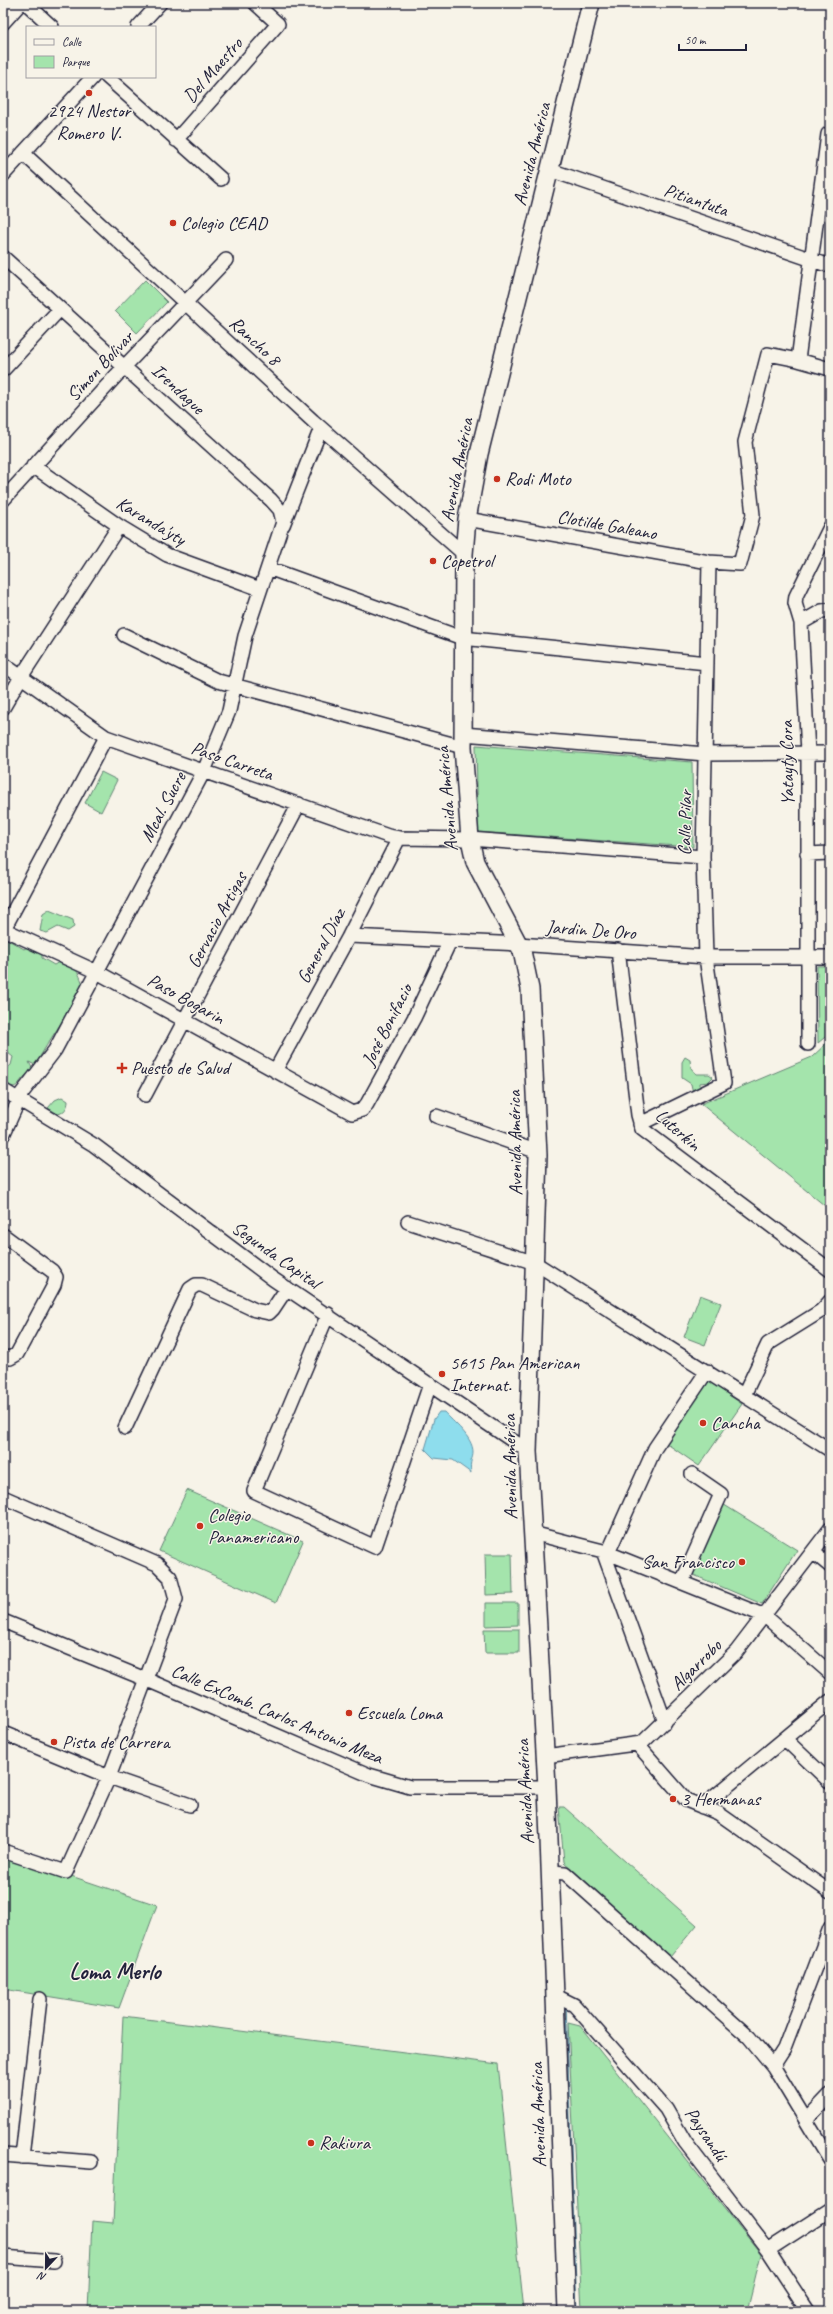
<svg xmlns="http://www.w3.org/2000/svg" width="833" height="2314" font-family="Caveat,sans-serif">
<style>
.green{fill:#a4e4ac;stroke:#638374}
.water{fill:#8edded;stroke:#6392a6}
.lines{fill:none;stroke-linecap:round;stroke-linejoin:round}
.minor-casing{stroke:#22223b;stroke-width:16}
.major-casing{stroke:#22223b;stroke-width:20}
.minor{stroke:#f7f3e8;stroke-width:13}
.major{stroke:#f7f3e8;stroke-width:17}
.poi-dot{fill:#c8321e;stroke:#f7f3e8;stroke-width:1.5}
.labels{text-anchor:middle;dominant-baseline:central;stroke-width:3;stroke-linejoin:round;paint-order:stroke}
.street-label{font-size:19px;fill:#22223b;stroke:#f7f3e8}
.poi-label{font-size:19px;fill:#22223b;stroke:#f7f3e8;text-anchor:start}
.district-label{font-size:23px;font-weight:bold;fill:#22223b;stroke:#f7f3e8}
</style>
<rect width="100%" height="100%" fill="#f7f3e8"/>
<filter id="ink" filterUnits="userSpaceOnUse"><feTurbulence type="fractalNoise" baseFrequency=".025" numOctaves="2"/><feDisplacementMap in="SourceGraphic" scale="8" xChannelSelector="R" yChannelSelector="G"/><feConvolveMatrix kernelMatrix="1 2 1 2 8 2 1 2 1" color-interpolation-filters="sRGB"/></filter>
<g filter="url(#ink)">
<path class="green" d="M 145,280 L 167,302 L 137,333 L 115,311 Z
M 476,745 L 692,762 L 693,847 L 478,832 Z
M 101,772 L 117,780 L 101,812 L 85,803 Z
M 49,910 L 73,920 L 74,927 L 68,931 L 58,927 L 47,933 L 40,931 L 43,914 Z
M 5,938 L 24,949 L 29,946 L 42,952 L 42,958 L 54,965 L 59,962 C 78,968 77,969 84,987 C 68,1014 50,1038 35,1065 L 29,1062 L 33,1070 C 31,1073 28,1073 25,1076 C 16,1085 19,1090 3,1084 L 3,1072 L 11,1065 L 13,1057 L 3,1049 Z
M 817,966 L 830,966 L 830,1033 L 818,1043 Z
M 830,1040 L 830,1210 L 701,1104 L 812,1057 Z
M 685,1057 L 690,1060 L 691,1068 L 696,1074 L 709,1074 L 713,1077 L 708,1082 L 700,1083 L 700,1090 L 693,1093 L 691,1084 L 682,1078 L 682,1062 Z
M 62,1097 L 68,1101 C 68,1107 64,1113 58,1114 L 48,1108 L 55,1100 Z
M 700,1295 L 721,1303 L 705,1345 L 684,1337 Z
M 706,1379 L 742,1404 L 699,1466 L 663,1441 Z
M 187,1490 L 303,1541 L 276,1603 L 159,1551 Z
M 721,1503 L 797,1550 L 762,1604 L 689,1573 Z
M 485,1554 L 512,1554 L 513,1594 L 486,1595 Z
M 486,1603 L 518,1603 L 518,1625 L 486,1626 Z
M 484,1629 L 519,1629 L 519,1653 L 485,1653 Z
M 559,1807 L 564,1807 L 697,1925 L 670,1957 L 564,1862 Z
M 3,1853 L 157,1905 L 119,2008 L 3,1989 Z
M 123,2016 L 498,2064 L 524,2311 L 88,2311 L 92,2221 L 113,2223 Z
M 568,2023 L 580,2026 L 761,2254 L 747,2311 L 582,2311 Z"/>
<path class="water" d="M 439,1412 L 444,1412 C 453,1422 473,1437 473,1452 C 473,1460 469,1460 471,1473 L 453,1460 L 434,1458 L 425,1449 L 434,1419 Z
M 566,2006 L 577,2311 L 576,2311 Z"/>
<g class="lines">
<g class="minor-casing">
<path id="minor" d="M 26,3 L 52,27
M 3,23 L 21,3
M 138,27 L 160,3
M 107,77 L 221,179
M 176,140 L 278,24 L 255,3
M 23,153 L 313,421 L 464,554
M 550,170 L 830,266
M 3,175 L 93,77
M 3,257 L 271,500 L 280,510 L 283,522 L 245,636 L 229,711 L 204,771 L 55,1050 L 22,1093 L 3,1135
M 798,360 L 828,134
M 3,370 L 60,309
M 33,466 L 119,526 L 167,555 L 260,589
M 3,500 L 125,366 L 226,260
M 467,519 L 709,562 L 740,564 L 753,515 L 745,442 L 768,354 L 798,360 L 830,369
M 283,525 L 321,428
M 268,568 L 462,638 L 707,663
M 801,623 L 822,611 L 830,610
M 124,635 L 218,681 L 463,747
M 3,664 L 106,737 L 388,836 L 399,838 L 470,839 L 703,857
M 3,708 L 21,677 L 119,526
M 463,734 L 705,754 L 830,753
M 807,854 L 830,853
M 3,929 L 97,972 L 352,1113 L 362,1110 L 367,1104 L 414,1018 L 450,941
M 4,929 L 106,737
M 349,936 L 518,944 L 706,957 L 830,957
M 618,950 L 638,1115 L 642,1129 L 830,1270
M 808,1044 L 808,753 L 801,623 L 795,603 L 796,596 L 830,527
M 275,1071 L 349,936 L 399,838
M 3,1090 L 94,1145 L 273,1279 L 528,1451
M 145,1095 L 299,804
M 436,1116 L 538,1152
M 640,1124 L 724,1083 L 706,957 L 703,857 L 709,562
M 408,1222 L 535,1263 L 830,1450
M 3,1235 L 52,1271 L 56,1277 L 54,1285 L 17,1354 L 10,1358 L 3,1357
M 328,1314 L 254,1491 L 375,1547 L 430,1384
M 744,1395 L 768,1344 L 821,1311 L 830,1301
M 125,1428 L 190,1289 L 196,1285 L 202,1285 L 255,1310 L 269,1313 L 273,1309 L 287,1288
M 3,1497 L 157,1564 L 170,1577 L 176,1599 L 109,1777 L 66,1872 L 3,1851
M 532,1533 L 603,1551 L 765,1616 L 830,1673
M 603,1551 L 665,1722
M 813,1552 L 830,1566
M 608,1553 L 655,1448 L 707,1371
M 682,1582 L 721,1494 L 692,1474
M 3,1621 L 145,1679 L 369,1775 L 410,1787 L 547,1787
M 3,1733 L 109,1777 L 190,1805
M 785,1739 L 830,1782
M 638,1745 L 686,1800 L 718,1813 L 830,1892
M 545,1756 L 642,1743 L 736,1652 L 830,1529
M 702,1807 L 830,1701
M 551,1872 L 565,1873 L 749,2037 L 773,2066 L 830,2160
M 554,1995 L 574,2005 L 666,2109 L 685,2142 L 768,2250 L 808,2311
M 773,2066 L 784,2049 L 830,1928
M 806,2120 L 830,2095
M 3,2155 L 91,2162
M 22,2157 L 40,1999
M 768,2250 L 830,2210
M 3,2257 L 54,2261"/>
</g>
<g class="major-casing">
<path id="major" d="M 567,2311 L 547,1787 L 528,1451 L 538,1155 L 530,989 L 522,951 L 475,862 L 470,839 L 463,747 L 464,554 L 467,519 L 479,454 L 591,3"/>
</g>
<use href="#minor" class="minor"/>
<use href="#major" class="major"/>
</g>
</g>
<g class="poi-dot">
<circle cx="89" cy="93" r="4"/>
<circle cx="173" cy="223" r="4"/>
<circle cx="497" cy="479" r="4"/>
<circle cx="433" cy="561" r="4"/>
<path d="M120 1062h4v4h4v4h-4v4h-4v-4h-4v-4h4z"/>
<circle cx="442" cy="1374" r="4"/>
<circle cx="703" cy="1423" r="4"/>
<circle cx="200" cy="1526" r="4"/>
<circle cx="742" cy="1562" r="4"/>
<circle cx="349" cy="1713" r="4"/>
<circle cx="54" cy="1742" r="4"/>
<circle cx="673" cy="1799" r="4"/>
<circle cx="311" cy="2143" r="4"/>
</g>
<g class="labels">
<g class="street-label">
<text transform="translate(213 70) rotate(-49)">Del Maestro</text>
<text transform="translate(532 154) rotate(-76)">Avenida América</text>
<text transform="translate(696 200) rotate(19)">Pitiantuta</text>
<text transform="translate(255 341) rotate(43)">Rancho 8</text>
<text transform="translate(100 366) rotate(-47)">Simon Bolivar</text>
<text transform="translate(178 389) rotate(43)">Irendague</text>
<text transform="translate(457 470) rotate(-79)">Avenida América</text>
<text transform="translate(151 521) rotate(31)">Karanda'yty</text>
<text transform="translate(607 525) rotate(10)">Clotilde Galeano</text>
<text transform="translate(232 761) rotate(19)">Paso Carreta</text>
<text transform="translate(787 763) rotate(-91)">Yatayty Cora</text>
<text transform="translate(447 799) rotate(-95)">Avenida América</text>
<text transform="translate(163 807) rotate(-62)">Mcal. Sucre</text>
<text transform="translate(685 823) rotate(-89)">Calle Pilar</text>
<text transform="translate(217 920) rotate(-62)">Gervacio Artigas</text>
<text transform="translate(591 930) rotate(4)">Jardin De Oro</text>
<text transform="translate(321 946) rotate(-62)">General Díaz</text>
<text transform="translate(186 999) rotate(29)">Paso Bogarin</text>
<text transform="translate(387 1025) rotate(-63)">José Bonifacio</text>
<text transform="translate(678 1130) rotate(41)">Luterkin</text>
<text transform="translate(515 1143) rotate(-91)">Avenida América</text>
<text transform="translate(276 1255) rotate(35)">Segunda Capital</text>
<text transform="translate(510 1467) rotate(-91)">Avenida América</text>
<text transform="translate(696 1665) rotate(-45)">Algarrobo</text>
<text transform="translate(277 1714) rotate(23)">Calle ExComb. Carlos Antonio Meza</text>
<text transform="translate(525 1792) rotate(-93)">Avenida América</text>
<text transform="translate(538 2115) rotate(-92)">Avenida América</text>
<text transform="translate(706 2134) rotate(56)">Paysandú</text>
</g>
<g class="poi-label">
<text x="89" y="111" text-anchor="middle">2924 Nestor<tspan x="89" dy="22">Romero V.</tspan></text>
<text x="181" y="223">Colegio CEAD</text>
<text x="505" y="479">Rodi Moto</text>
<text x="441" y="561">Copetrol</text>
<text x="131" y="1068">Puesto de Salud</text>
<text x="450" y="1363">5615 Pan American<tspan x="450" dy="22">Internat.</tspan></text>
<text x="711" y="1423">Cancha</text>
<text x="208" y="1515">Colegio<tspan x="208" dy="22">Panamericano</tspan></text>
<text x="734" y="1562" text-anchor="end">San Francisco</text>
<text x="357" y="1713">Escuela Loma</text>
<text x="62" y="1742">Pista de Carrera</text>
<text x="681" y="1799">3 Hermanas</text>
<text x="319" y="2143">Rakiura</text>
</g>
<g class="district-label">
<text x="115" y="1971">Loma Merlo</text>
</g>
</g>
<rect width="833" height="2314" fill="none" stroke="#f7f3e8" stroke-width="16"/>
<rect x="8" y="8" width="817" height="2298" fill="none" stroke="#22223b" stroke-width="1.5" filter="url(#ink)"/>
<rect x="26" y="26" width="130" height="52" fill="#f7f3e8" stroke="#a29fa3"/>
<rect x="34" y="39" width="20" height="6" fill="#f7f3e8" stroke="#a29fa3"/>
<text x="62" y="46" font-size="12" fill="#22223b">Calle</text>
<rect x="34" y="56" width="20" height="12" fill="#a4e4ac" stroke="#a29fa3"/>
<text x="62" y="66" font-size="12" fill="#22223b">Parque</text>
<g transform="translate(46 2268) rotate(202)" stroke="#f7f3e8" stroke-width="3" paint-order="stroke">
<path d="M0-3L7 15L0 10L-7 15Z" fill="#22223b"/>
<text y="-6" font-size="11" font-weight="bold" text-anchor="middle" fill="#22223b">N</text>
</g>
<path d="M679 44v6h67v-6" fill="none" stroke="#22223b" stroke-width="2"/>
<text x="685" y="44" font-size="12" fill="#22223b" stroke="#f7f3e8" stroke-width="3" paint-order="stroke">50 m</text>
</svg>
